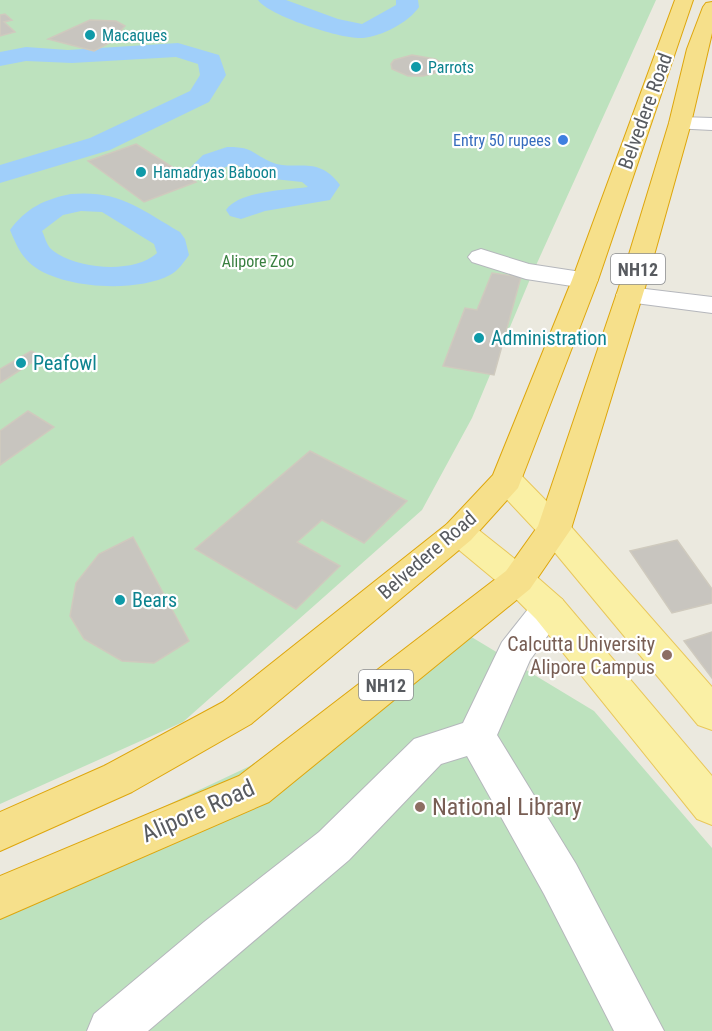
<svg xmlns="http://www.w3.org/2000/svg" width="712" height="1031" font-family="'Roboto Condensed',sans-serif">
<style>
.green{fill:#bde2be}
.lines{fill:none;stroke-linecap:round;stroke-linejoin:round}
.canal{fill:#a0cffa;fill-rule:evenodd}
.building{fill:#c8c5bf;stroke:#cfcabe;stroke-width:1.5}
.minor-casing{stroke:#b5b7bc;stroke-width:2}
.major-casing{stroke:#e9c75b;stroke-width:2}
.highway-casing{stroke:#dea60c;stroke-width:2}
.minor{fill:#fff;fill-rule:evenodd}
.major{fill:#faf0a5;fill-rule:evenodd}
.highway{fill:#f6e08b;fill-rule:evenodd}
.culture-dot{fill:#0f9aa8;stroke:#fff;stroke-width:2}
.shop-dot{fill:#3f7fe0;stroke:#fff;stroke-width:2}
.education-dot{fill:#8d6e63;stroke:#fff;stroke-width:2}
.labels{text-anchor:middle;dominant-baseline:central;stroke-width:4.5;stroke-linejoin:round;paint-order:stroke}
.far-culture-label{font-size:16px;fill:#0d838f;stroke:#fff;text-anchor:start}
.far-shop-label{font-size:16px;fill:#366cbe;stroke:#fff;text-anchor:end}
.far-park-label{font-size:16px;fill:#387f3f;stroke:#fff}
.shield{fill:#fff;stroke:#8a8c90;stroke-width:1.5}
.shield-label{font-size:18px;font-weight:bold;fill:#585b60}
.street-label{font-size:20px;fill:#585b60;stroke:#fff}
.culture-label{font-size:20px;fill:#0d838f;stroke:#fff;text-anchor:start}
.education-label{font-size:20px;fill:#785e54;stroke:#fff;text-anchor:end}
.near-education-label{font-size:24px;fill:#785e54;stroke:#fff;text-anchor:start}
.near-street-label{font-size:24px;fill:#585b60;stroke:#fff}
</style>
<rect width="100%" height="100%" fill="#ebe9df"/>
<path class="green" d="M 0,0 L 656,0 L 533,272 L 472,418 L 422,510 L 183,722 L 0,804 Z
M 450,624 L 594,711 L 712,848 L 712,1031 L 0,1031 L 0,884 L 250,766 Z"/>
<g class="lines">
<path class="canal" d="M 258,0 L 286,0 L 338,19 L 362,24 L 396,5 L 396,0 L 418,0 L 419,7 C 408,23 382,36 363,38 C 343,40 269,16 258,0 Z
M 178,43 L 219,55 L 226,75 L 209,102 L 110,150 L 0,183 L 0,165 L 90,138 L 190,91 L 200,75 L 198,64 L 176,57 L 72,63 L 26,61 L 0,66 L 0,52 L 26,47 L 68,50 Z
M 227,147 C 254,147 249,152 271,162 C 294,172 318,154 340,185 L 330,200 L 265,211 L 241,219 L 230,216 L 226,210 C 239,191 286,190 308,187 L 302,182 L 255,177 L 237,165 C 215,165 214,185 189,179 L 185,173 L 203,155 Z
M 71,194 C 120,190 140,209 180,232 L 185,239 L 189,255 C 184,262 178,271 170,275 C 136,293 62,289 32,265 C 20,255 16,244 10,230 C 26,208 45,199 71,194 ZM 81,211 L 102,212 L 154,244 L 157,253 C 134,275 72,269 50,248 C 46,243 45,237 42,231 L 63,215 Z"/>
</g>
<path class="building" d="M 5,14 L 12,20 L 4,22 L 15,32 L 0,36 L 0,15 Z
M 90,20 L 116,21 L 125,26 L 121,30 L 130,32 L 94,51 L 48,39 Z
M 412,55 L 435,59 L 440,62 L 442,68 L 435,73 L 423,76 L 408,76 L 392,69 L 391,64 L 394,60 Z
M 136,144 L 196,182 L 144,202 L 88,161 Z
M 492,273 L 521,277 L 494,375 L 443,366 L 465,308 L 477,310 Z
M 31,351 L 42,356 L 0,383 L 0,369 Z
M 28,411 L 54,427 L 0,465 L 0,431 Z
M 310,451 L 407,501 L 364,543 L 322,520 L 297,542 L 340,566 L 296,609 L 195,549 Z
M 133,537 L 189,641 L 154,663 L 122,661 L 84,639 L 70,616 L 76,583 L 99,554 Z
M 677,540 L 712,589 L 712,603 L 672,613 L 630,551 Z
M 712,632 L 712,678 L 684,641 Z"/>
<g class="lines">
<g class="minor-casing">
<path id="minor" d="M 680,117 L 712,118 L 712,130 L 672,128 L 669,123 L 672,118 Z
M 481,249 L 529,264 L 594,274 L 598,280 L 594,286 L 585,288 L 526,279 L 472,262 L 468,257 L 472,252 Z
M 629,287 L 712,297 L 712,313 L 620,301 L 616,295 L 620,289 Z
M 549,595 L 562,599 L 567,609 L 530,660 L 497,735 L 576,864 L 664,1031 L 614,1031 L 544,894 L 467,756 L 441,764 L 349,860 L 148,1031 L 87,1031 L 94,1014 L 204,922 L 319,832 L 414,739 L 463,723 L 502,642 L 536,599 Z"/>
</g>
<g class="major-casing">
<path id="major" d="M 507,469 L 518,472 L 566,521 L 712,687 L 712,730 L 698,725 L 542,537 L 496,488 L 491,480 L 496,472 Z
M 459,520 L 471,524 L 530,571 L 562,599 L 712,776 L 712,825 L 697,819 L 536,619 L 506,589 L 447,540 L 442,532 L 447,524 Z"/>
</g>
<g class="highway-casing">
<path id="highway" d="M 675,0 L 693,0 L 598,280 L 518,488 L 471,540 L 251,724 L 132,792 L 0,851 L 0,812 L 104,766 L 223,702 L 447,524 L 493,475 L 572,280 Z
M 712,2 L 712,33 L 691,123 L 646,284 L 571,529 L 530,589 L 269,802 L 0,919 L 0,876 L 239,776 L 506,571 L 538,526 L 620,284 L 669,123 L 687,49 L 703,7 L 706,3 Z"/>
</g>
<use href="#minor" class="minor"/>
<use href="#major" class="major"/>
<use href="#highway" class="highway"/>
</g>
<g class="culture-dot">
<circle cx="90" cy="35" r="6"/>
<circle cx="416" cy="67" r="6"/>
<circle cx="141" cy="172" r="6"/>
<circle cx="479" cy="338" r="6"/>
<circle cx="21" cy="363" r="6"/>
<circle cx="120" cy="600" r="6"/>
</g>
<circle class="shop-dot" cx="563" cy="140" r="6"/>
<g class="education-dot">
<circle cx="667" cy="655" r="6"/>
<circle cx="420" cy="807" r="6"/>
</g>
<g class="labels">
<g class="far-culture-label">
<text x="102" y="35">Macaques</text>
<text x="428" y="67">Parrots</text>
<text x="153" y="172">Hamadryas Baboon</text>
</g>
<g class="far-shop-label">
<text x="551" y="140">Entry 50 rupees</text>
</g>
<g class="far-park-label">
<text x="258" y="261">Alipore Zoo</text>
</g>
<g class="shield">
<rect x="611" y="254" width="54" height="30" rx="4.5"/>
<rect x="359" y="670" width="54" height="30" rx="4.5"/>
</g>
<g class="shield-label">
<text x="638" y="269">NH12</text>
<text x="386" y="685">NH12</text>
</g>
<g class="street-label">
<text transform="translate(645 111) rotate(-70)">Belvedere Road</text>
<text transform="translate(427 555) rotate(-41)">Belvedere Road</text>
</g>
<g class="culture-label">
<text x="491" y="338">Administration</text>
<text x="33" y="363">Peafowl</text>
<text x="132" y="600">Bears</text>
</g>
<g class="education-label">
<text x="655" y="644">Calcutta University<tspan x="655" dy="23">Alipore Campus</tspan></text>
</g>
<g class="near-education-label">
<text x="432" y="807">National Library</text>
</g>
<g class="near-street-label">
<text transform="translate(198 811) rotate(-24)">Alipore Road</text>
</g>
</g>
</svg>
